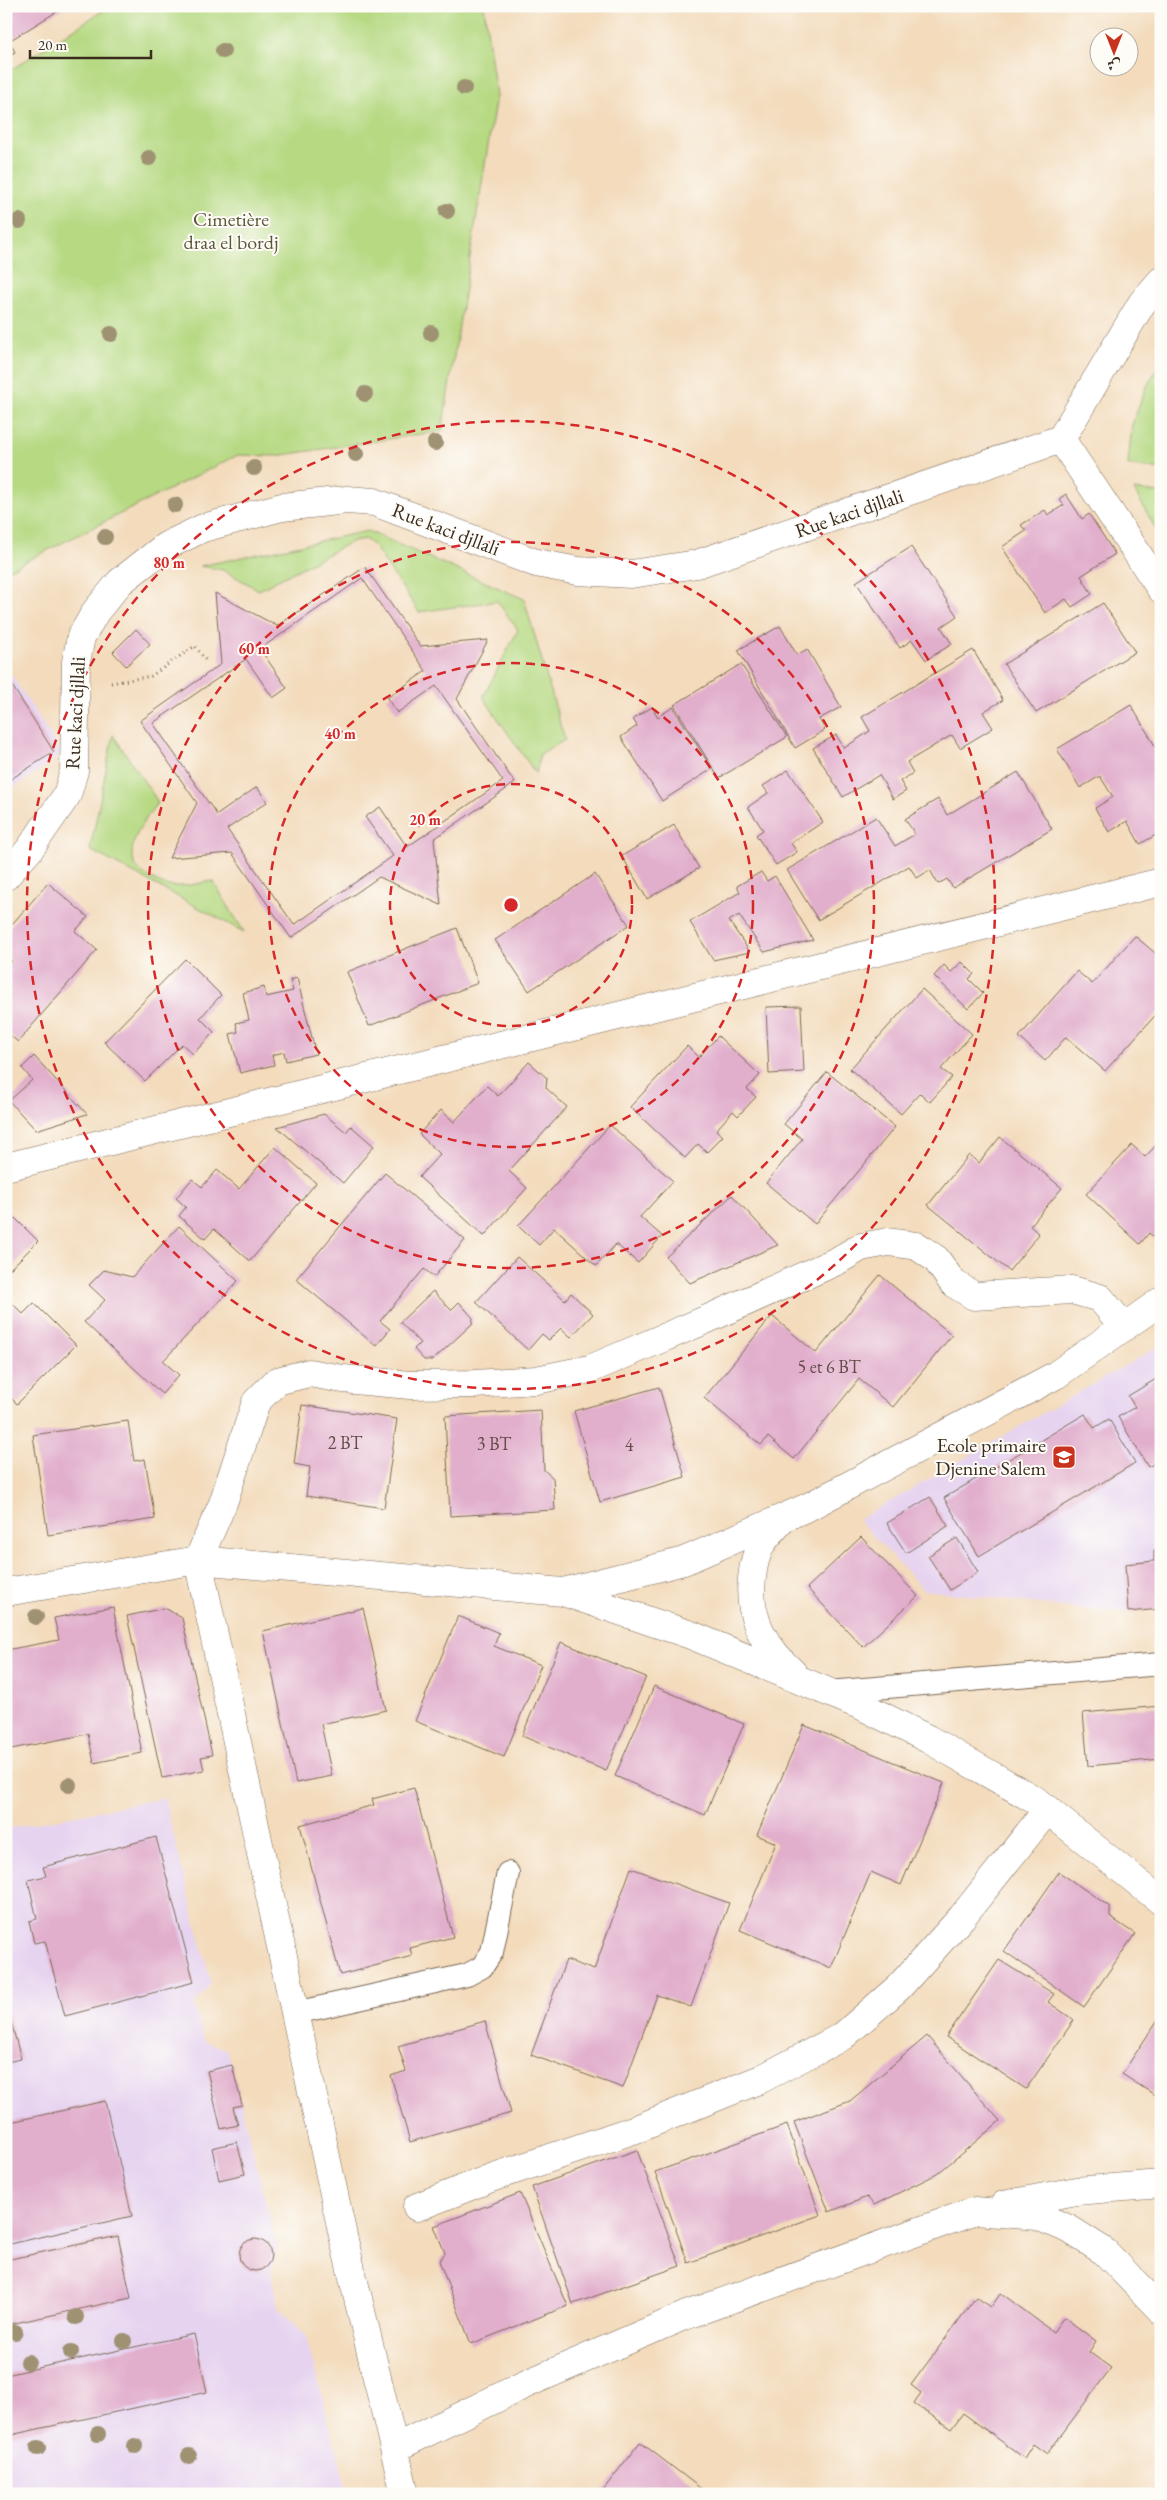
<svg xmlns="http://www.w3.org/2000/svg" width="1167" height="2500" font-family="'EB Garamond',Amiri,serif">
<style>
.built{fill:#e6d3f0}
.green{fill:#b6d982;stroke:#788250}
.building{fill:#e1aecc;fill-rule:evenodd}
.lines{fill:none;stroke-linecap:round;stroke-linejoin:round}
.lane-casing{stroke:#7b6855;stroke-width:24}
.street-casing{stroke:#7b6855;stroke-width:29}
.path{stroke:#7b6855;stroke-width:3;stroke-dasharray:1 4;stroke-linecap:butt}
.lane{stroke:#fff;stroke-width:22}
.street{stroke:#fff;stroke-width:28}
.tree{fill:#9f9273}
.ring{fill:none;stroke:#d62828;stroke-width:2.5;stroke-dasharray:9 6}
.labels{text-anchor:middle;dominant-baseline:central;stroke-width:4;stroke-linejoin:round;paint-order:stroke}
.number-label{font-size:18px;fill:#644b4a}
.park-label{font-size:20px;fill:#5a5637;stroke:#fdfcf7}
.street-label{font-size:20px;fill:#3b2a1e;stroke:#fdfcf7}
.poi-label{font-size:20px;fill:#3b2a1e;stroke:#fdfcf7;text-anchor:end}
.centre{fill:#d62828;stroke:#fdfcf7;stroke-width:2.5}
.ring-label{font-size:15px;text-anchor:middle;font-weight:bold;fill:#d62828;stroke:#fdfcf7;stroke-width:4;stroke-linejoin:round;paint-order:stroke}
</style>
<rect width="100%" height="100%" fill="#fdfcf7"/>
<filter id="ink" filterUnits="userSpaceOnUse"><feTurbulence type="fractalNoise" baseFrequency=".02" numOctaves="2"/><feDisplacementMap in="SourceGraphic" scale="10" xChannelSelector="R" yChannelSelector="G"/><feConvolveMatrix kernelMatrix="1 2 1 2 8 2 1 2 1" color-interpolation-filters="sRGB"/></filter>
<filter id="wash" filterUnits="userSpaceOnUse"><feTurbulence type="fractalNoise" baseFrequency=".0096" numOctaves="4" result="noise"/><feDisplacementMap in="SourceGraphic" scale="20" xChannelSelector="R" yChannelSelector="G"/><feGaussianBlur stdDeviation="1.12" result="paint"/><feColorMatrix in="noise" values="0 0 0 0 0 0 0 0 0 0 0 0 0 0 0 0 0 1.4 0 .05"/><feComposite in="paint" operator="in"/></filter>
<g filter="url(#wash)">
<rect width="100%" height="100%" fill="#f3dbbc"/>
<path class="built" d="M 6,666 L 62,754 L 6,793 Z
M 1161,1345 L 1161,1609 L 1128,1612 L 1072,1608 L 924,1590 L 858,1520 Z
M 164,1798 L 211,1983 L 194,2005 L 204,2041 L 227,2050 L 277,2246 L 271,2273 L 278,2307 L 306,2337 L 348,2494 L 6,2494 L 6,1829 Z"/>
<path class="green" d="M 110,6 L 484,6 L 496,96 L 442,431 L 276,456 L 238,455 L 6,571 L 6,73 Z
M 1161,362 L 1161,470 L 1128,465 L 1132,425 L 1146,388 Z
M 1134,490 L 1161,493 L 1161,538 Z
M 368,531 L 524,599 L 565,740 L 540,754 L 536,774 L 483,697 L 518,630 L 497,601 L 419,612 L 374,546 L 365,539 L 353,541 L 259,590 L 223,570 L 200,566 Z
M 113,735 L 158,802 C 142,823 114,859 149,877 C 155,881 162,885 170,886 C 184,887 200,883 213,881 L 244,932 L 90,850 Z"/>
<g id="blocks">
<path class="building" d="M 6,6 L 66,6 L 9,41 L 15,52 L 6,57 Z
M 1066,494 L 1082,519 L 1089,514 L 1115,554 L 1081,576 L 1092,594 L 1072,607 L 1066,599 L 1045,613 L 1002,547 L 1026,531 L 1021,525 L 1045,510 L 1048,515 L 1064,505 L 1059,499 Z
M 911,547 L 957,616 L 941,627 L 952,644 L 926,660 L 912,640 L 900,648 L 856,582 Z
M 365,567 L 420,646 L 488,640 L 457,699 L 515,783 L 434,839 L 441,905 L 379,877 L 291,938 L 232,853 L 169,858 L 197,803 L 140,721 L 221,664 L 215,593 L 277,626 ZM 362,578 L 426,671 L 387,698 L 397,713 L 436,686 L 503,781 L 407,847 L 380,807 L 365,817 L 393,856 L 294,925 L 227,829 L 267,802 L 257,787 L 217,815 L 153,723 L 246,659 L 273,698 L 287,688 L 260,649 Z
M 1103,603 L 1135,652 L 1036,713 L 1004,664 Z
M 780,626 L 797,655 L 807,649 L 841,707 L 819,719 L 825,730 L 795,748 L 738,650 Z
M 136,629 L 150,644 L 126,666 L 113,652 Z
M 973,650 L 1003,700 L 983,712 L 993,728 L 960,748 L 952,735 L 907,762 L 913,773 L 900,781 L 906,791 L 893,799 L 879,775 L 843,797 L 813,748 L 836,735 L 844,748 L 870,731 L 862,717 Z
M 741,664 L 787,737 L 719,778 L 674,705 Z
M 6,676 L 54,752 L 6,782 Z
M 1131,705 L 1161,756 L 1161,832 L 1140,844 L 1127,821 L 1109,832 L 1095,808 L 1113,797 L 1100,776 L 1080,788 L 1057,749 Z
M 652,707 L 658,717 L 673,707 L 712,769 L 662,801 L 621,737 L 637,726 L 633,719 Z
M 788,770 L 823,822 L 791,843 L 797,852 L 776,865 L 756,835 L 763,830 L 748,807 L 768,793 L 763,786 Z
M 1018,772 L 1052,829 L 953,888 L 947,879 L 938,884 L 930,870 L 917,878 L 909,866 L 818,920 L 787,870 L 876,817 L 895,846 L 915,834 L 905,819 L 938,799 L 947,815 Z
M 674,825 L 699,868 L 647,899 L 622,856 Z
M 761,872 L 767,881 L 775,876 L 813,940 L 764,952 L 739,915 L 729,921 L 750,952 L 713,960 L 690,922 L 740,892 L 737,886 Z
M 595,874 L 629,925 L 529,991 L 495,940 Z
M 48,883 L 88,917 L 75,931 L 97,950 L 18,1042 L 6,1032 L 6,968 L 12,961 L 6,956 L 6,931 Z
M 457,928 L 478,983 L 369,1026 L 347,972 Z
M 1135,936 L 1161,958 L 1161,1009 L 1105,1071 L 1066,1037 L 1045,1061 L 1019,1037 L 1077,971 L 1092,984 Z
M 185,959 L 221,995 L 200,1018 L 214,1032 L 193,1054 L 182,1044 L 145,1081 L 104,1042 Z
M 962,962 L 974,974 L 969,979 L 983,993 L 968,1009 L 934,976 L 944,965 L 951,972 Z
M 297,978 L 316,1054 L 286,1061 L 284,1052 L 272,1055 L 274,1065 L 240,1073 L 230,1034 L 238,1032 L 236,1023 L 249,1020 L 243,993 L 264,987 L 266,997 L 293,991 L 290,980 Z
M 922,989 L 972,1034 L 941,1069 L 952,1077 L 930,1102 L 920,1093 L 901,1114 L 850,1069 Z
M 801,1006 L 804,1072 L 769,1074 L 766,1007 Z
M 718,1036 L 760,1075 L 747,1089 L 756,1097 L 738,1116 L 733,1111 L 716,1130 L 723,1136 L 707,1152 L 698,1144 L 685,1158 L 630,1107 L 687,1046 L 699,1057 Z
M 34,1056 L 87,1114 L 36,1130 L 9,1101 L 32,1080 L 22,1068 Z
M 529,1062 L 547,1078 L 546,1088 L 567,1107 L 509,1171 L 527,1188 L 484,1236 L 419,1177 L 440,1154 L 419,1134 L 441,1110 L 454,1122 L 487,1086 L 498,1096 Z
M 827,1072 L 895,1127 L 815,1224 L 766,1183 L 802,1139 L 784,1124 Z
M 324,1114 L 346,1132 L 351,1126 L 374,1146 L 343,1183 L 277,1127 Z
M 610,1125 L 673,1181 L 640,1217 L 662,1236 L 638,1263 L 616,1244 L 596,1266 L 554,1228 L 539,1245 L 518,1226 Z
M 1000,1137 L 1062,1188 L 1030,1226 L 1039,1234 L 1009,1271 L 928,1205 L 969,1155 L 979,1163 Z
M 1161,1140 L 1161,1244 L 1149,1233 L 1140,1244 L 1086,1194 L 1132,1145 L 1145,1157 Z
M 275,1147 L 316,1183 L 250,1261 L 214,1229 L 205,1239 L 179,1216 L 186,1207 L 176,1198 L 192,1179 L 202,1187 L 217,1170 L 239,1189 Z
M 385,1173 L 465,1240 L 434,1277 L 424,1269 L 380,1321 L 390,1329 L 376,1346 L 296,1279 Z
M 732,1195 L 778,1245 L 690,1283 L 666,1257 Z
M 6,1209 L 38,1241 L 6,1273 Z
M 179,1226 L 238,1281 L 163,1361 L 179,1375 L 162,1394 L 84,1322 L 105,1300 L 89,1285 L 104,1270 L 132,1277 Z
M 517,1257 L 565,1300 L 571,1293 L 593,1314 L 571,1337 L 561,1328 L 549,1340 L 542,1334 L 528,1350 L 476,1302 Z
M 880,1275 L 952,1335 L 893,1407 L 859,1379 L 794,1459 L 768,1437 L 761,1445 L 704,1398 L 772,1316 L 816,1353 Z
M 433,1291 L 451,1310 L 459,1302 L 473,1318 L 472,1324 L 433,1360 L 424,1360 L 414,1349 L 420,1343 L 400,1322 Z
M 6,1297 L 23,1314 L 34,1303 L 76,1345 L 17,1404 L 6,1393 Z
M 1161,1376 L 1161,1460 L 1148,1467 L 1118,1417 L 1135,1407 L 1128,1396 Z
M 659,1387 L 685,1477 L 600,1502 L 574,1411 Z
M 302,1405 L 397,1419 L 384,1508 L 306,1496 L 310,1467 L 294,1464 Z
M 541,1410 L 544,1470 L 553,1478 L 555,1510 L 450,1516 L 445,1416 Z
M 1085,1414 L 1094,1428 L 1109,1419 L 1135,1463 L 979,1556 L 944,1498 Z
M 128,1421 L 134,1461 L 145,1459 L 155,1519 L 48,1535 L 33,1435 Z
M 930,1497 L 948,1526 L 906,1553 L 887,1523 Z
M 861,1537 L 918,1596 L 863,1647 L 807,1588 Z
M 957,1538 L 978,1572 L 950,1590 L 928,1556 Z
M 1161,1550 L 1161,1609 L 1128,1612 L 1125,1564 L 1154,1561 L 1154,1551 Z
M 113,1607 L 142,1753 L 94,1763 L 88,1734 L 6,1750 L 6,1650 L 59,1640 L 54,1618 Z
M 165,1608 L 182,1618 L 212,1755 L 201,1757 L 204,1770 L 162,1778 L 127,1616 Z
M 363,1608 L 386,1710 L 321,1724 L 332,1776 L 296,1783 L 263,1631 Z
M 458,1616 L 499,1633 L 494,1646 L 541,1665 L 504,1757 L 415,1721 Z
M 561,1642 L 646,1677 L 606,1771 L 522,1736 Z
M 654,1686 L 744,1724 L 705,1815 L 615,1776 Z
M 1161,1706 L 1161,1759 L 1088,1766 L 1083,1713 Z
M 804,1725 L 944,1783 L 901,1885 L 871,1872 L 831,1968 L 740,1930 L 776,1843 L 757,1835 Z
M 414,1788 L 453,1937 L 410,1948 L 412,1956 L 340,1975 L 300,1825 L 374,1805 L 372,1799 Z
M 156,1837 L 194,1982 L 65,2016 L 45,1941 L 34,1943 L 29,1921 L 37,1919 L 28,1880 L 46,1876 L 43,1867 Z
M 631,1868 L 729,1903 L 691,2007 L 657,1995 L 623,2088 L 531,2055 L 566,1960 L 594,1970 Z
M 1059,1872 L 1110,1907 L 1110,1917 L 1135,1934 L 1084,2007 L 1004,1951 Z
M 999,1960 L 1054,1994 L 1048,2002 L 1074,2020 L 1026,2089 L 946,2037 Z
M 6,2003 L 21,2059 L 6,2062 Z
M 1161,2015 L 1161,2099 L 1122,2074 Z
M 485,2021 L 511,2113 L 410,2142 L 391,2076 L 406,2071 L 398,2046 Z
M 927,2036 L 1000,2121 L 937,2174 L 874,2205 L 867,2197 L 829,2212 L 794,2122 L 850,2101 Z
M 232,2065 L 242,2105 L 233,2107 L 238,2125 L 221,2129 L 207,2071 Z
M 105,2101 L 132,2216 L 6,2245 L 6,2123 Z
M 787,2125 L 820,2215 L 688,2263 L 655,2172 Z
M 237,2142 L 245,2174 L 219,2180 L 212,2148 Z
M 637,2150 L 680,2266 L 573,2304 L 532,2187 Z
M 520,2193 L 568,2306 L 471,2344 L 439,2261 L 445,2253 L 434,2226 Z
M 118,2236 L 131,2298 L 6,2325 L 6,2260 Z
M239 2255a16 16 0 1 1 32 0a16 16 0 1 1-32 0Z
M 1001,2293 L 1053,2332 L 1064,2317 L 1096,2341 L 1089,2352 L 1111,2368 L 1047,2454 L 1033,2444 L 1024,2458 L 963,2413 L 951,2429 L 914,2403 L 921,2393 L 911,2385 L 976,2297 L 991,2307 Z
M 194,2334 L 207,2392 L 6,2436 L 6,2375 Z
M 640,2442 L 708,2494 L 600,2494 Z"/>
</g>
</g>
<g filter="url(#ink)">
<use href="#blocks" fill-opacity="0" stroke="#7b6855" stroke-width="1"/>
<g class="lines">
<g class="lane-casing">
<path id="lane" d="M 828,1692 L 1161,1664
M 295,2013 L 467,1975 L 482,1967 L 492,1952 L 508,1873"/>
</g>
<g class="street-casing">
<path id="street" d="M 1161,281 L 1142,303 L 1061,439 L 1161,589
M 6,876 L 29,850 L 67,795 L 74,771 L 76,662 L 81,637 L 96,611 L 120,582 L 166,546 L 203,528 L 282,507 L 347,500 L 374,502 L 536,563 L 578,571 L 631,574 L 697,564 L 1061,439
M 6,1167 L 1161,882
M 1124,1327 L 1100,1298 L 1072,1290 L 974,1296 L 953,1283 L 936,1259 L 917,1246 L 888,1242 L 861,1247 L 837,1261 L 703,1321 L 590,1369 L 536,1380 L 475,1384 L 410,1385 L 343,1379 L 309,1373 L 277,1381 L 256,1402 L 223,1503 L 198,1560 L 563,1592 L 684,1561 L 810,1506 L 1056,1375 L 1161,1301
M 781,1521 C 775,1528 766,1536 761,1545 C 756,1554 753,1568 752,1578 C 747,1618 765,1647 793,1673
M 6,1592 L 198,1560 L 343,2236 L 405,2494
M 563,1592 L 691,1635 L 862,1706 L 928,1739 L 1035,1800 L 1161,1901
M 1004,2205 L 1076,2191 L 1161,2184
M 417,2207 L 491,2178 L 639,2128 L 761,2079 L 843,2036 L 899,1987 L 962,1917 L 1048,1809
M 395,2448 L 526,2384 L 684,2316 L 975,2211 L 1037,2216 L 1069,2229 L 1105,2252 L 1161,2310"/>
</g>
<path class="path" d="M 111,683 L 151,676 L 195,646 L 207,662"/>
<use href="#lane" class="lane"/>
<use href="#street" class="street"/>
</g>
<g class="tree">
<circle cx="223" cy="51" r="8"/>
<circle cx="464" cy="88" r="8"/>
<circle cx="149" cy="158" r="8"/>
<circle cx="447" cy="211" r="8"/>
<circle cx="19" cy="221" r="8"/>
<circle cx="431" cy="333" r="8"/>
<circle cx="111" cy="334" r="8"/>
<circle cx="365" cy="394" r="8"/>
<circle cx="435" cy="443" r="8"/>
<circle cx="356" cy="454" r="8"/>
<circle cx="254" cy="468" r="8"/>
<circle cx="175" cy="505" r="8"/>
<circle cx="105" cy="537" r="8"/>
<circle cx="36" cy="1617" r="8"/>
<circle cx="69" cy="1785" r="8"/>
<circle cx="76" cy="2317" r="8"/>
<circle cx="15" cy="2332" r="8"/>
<circle cx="124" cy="2341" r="8"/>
<circle cx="71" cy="2352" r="8"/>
<circle cx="28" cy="2362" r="8"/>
<circle cx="98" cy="2434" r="8"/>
<circle cx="135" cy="2446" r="8"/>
<circle cx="38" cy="2448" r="8"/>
<circle cx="189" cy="2456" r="8"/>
</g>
</g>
<g class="ring">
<circle cx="511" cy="905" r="121"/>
<circle cx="511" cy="905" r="242"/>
<circle cx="511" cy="905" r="363"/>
<circle cx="511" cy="905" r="484"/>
</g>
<defs>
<g id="school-square" transform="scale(1.25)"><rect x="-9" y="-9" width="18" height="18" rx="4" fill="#c8321e" stroke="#fdfcf7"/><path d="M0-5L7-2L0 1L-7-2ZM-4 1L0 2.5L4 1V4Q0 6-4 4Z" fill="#fff"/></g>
</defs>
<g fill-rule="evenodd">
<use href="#school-square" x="1064" y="1457"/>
</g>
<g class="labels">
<g class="number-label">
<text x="829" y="1366">5 et 6 BT</text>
<text x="345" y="1442">2 BT</text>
<text x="494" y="1443">3 BT</text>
<text x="629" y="1444">4</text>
</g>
<g class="park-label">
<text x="231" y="219">Cimetière<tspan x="231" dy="23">draa el bordj</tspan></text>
</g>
<g class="street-label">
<text transform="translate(849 513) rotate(-19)">Rue kaci djllali</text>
<text transform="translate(446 529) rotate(21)">Rue kaci djllali</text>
<text transform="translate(75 713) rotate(-87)">Rue kaci djllali</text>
</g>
<g class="poi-label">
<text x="1046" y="1445">Ecole primaire<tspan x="1046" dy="23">Djenine Salem</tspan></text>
</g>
</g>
<circle cx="511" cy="905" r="8" class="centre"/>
<g class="ring-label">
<text x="169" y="568">80 m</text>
<text x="254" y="654">60 m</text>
<text x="340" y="739">40 m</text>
<text x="425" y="825">20 m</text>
</g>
<rect width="1167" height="2500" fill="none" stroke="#fdfcf7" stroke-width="25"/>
<g transform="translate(1114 52) rotate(180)"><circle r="24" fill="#fdfcf7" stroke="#afa8a0"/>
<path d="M0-4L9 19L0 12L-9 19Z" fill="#c8321e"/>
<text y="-8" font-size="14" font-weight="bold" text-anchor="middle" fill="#3b2a1e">ش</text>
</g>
<path d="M30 50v8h121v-8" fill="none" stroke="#3b2a1e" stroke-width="2.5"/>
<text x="38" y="50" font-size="15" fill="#3b2a1e" stroke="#fdfcf7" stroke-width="4" paint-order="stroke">20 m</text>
</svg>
